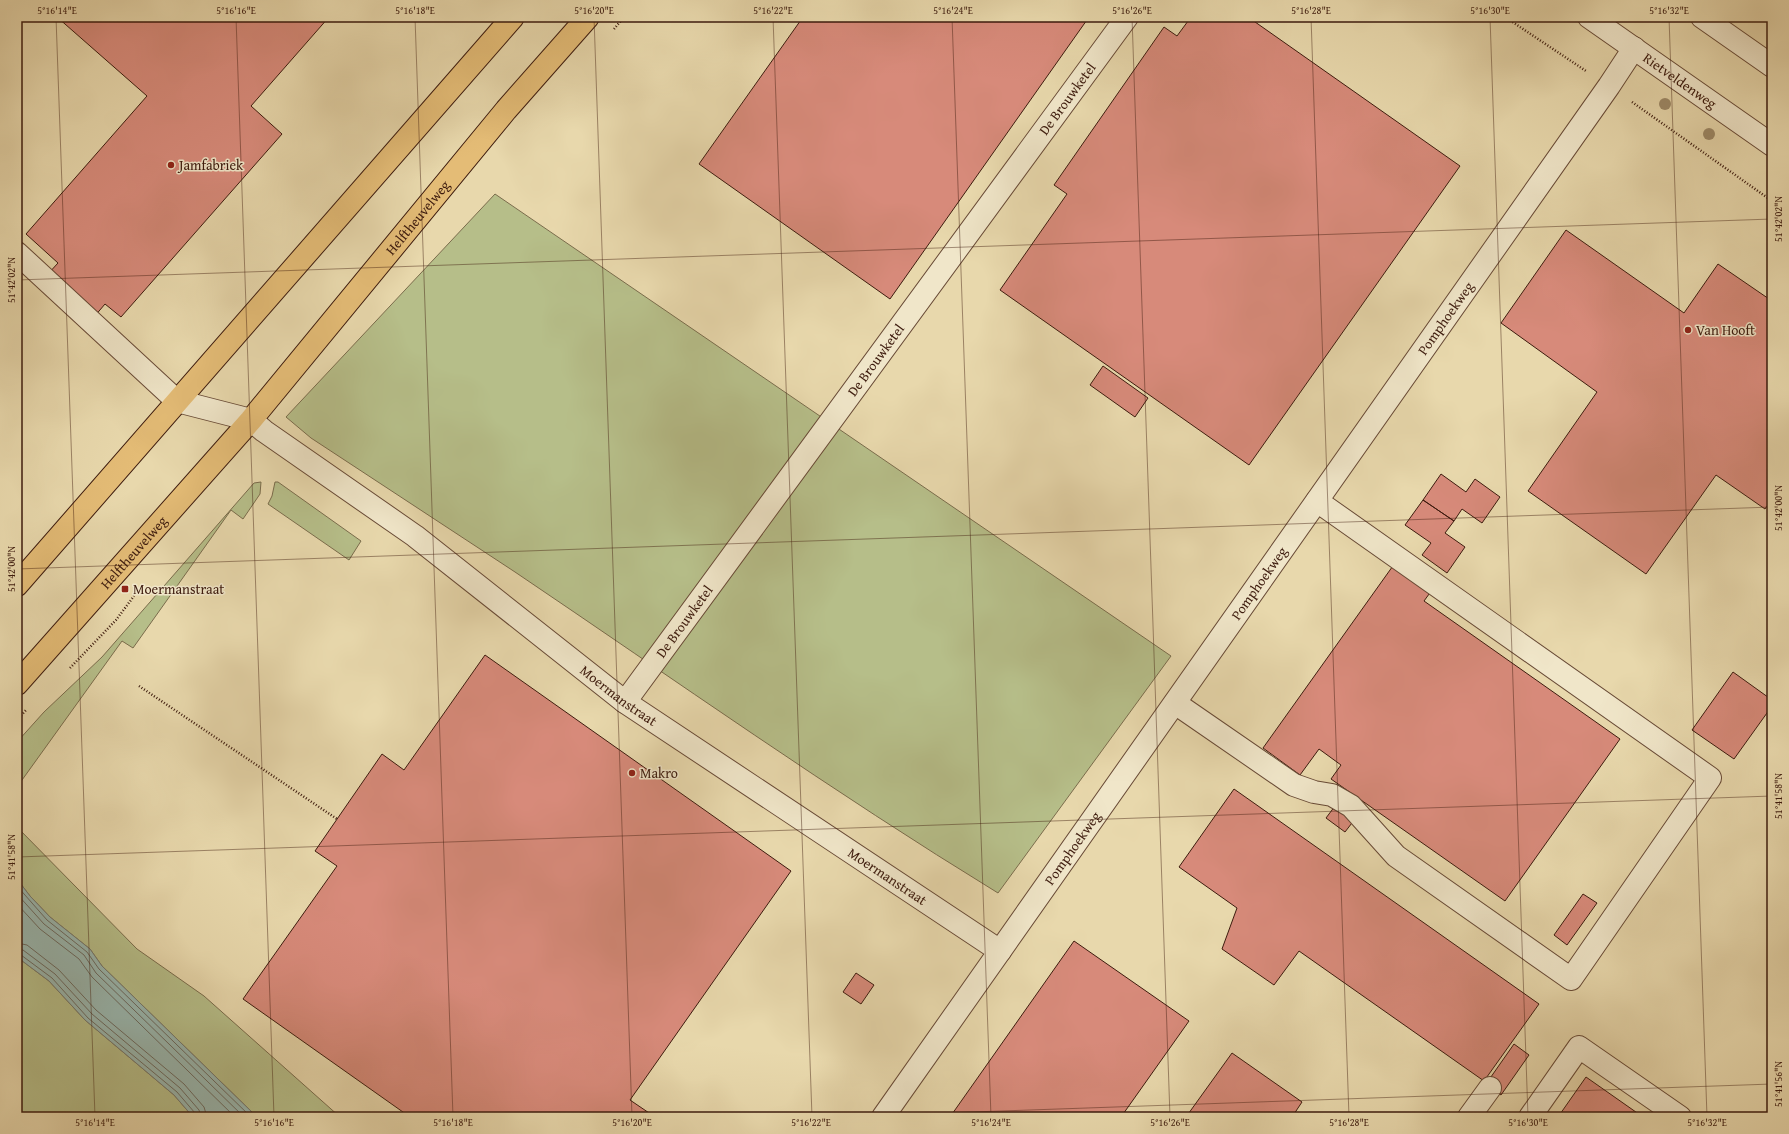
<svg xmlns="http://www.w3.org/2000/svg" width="1789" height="1134" font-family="'Gentium Book Plus',serif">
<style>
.green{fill:#b6be89;stroke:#7a6c4c}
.water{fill:#99b8b1;stroke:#747970}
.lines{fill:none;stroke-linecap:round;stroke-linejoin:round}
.shore{stroke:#6b6a60;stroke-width:1}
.building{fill:#d78a7a;stroke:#3d1b0e}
.minor-casing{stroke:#684a36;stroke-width:24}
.major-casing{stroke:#3d1b0e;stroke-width:24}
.path{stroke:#3d1b0e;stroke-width:2.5;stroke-dasharray:1 2;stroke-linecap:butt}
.minor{stroke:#f0e6c9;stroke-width:22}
.major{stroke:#e4bc76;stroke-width:22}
.tree{fill:#9e8b69}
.ticks{fill:none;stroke:#3d1b0e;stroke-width:1;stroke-opacity:0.45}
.poi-dot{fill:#8f2418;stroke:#f0e6c9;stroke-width:1.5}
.labels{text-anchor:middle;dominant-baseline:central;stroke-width:3;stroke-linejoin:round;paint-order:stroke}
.street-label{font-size:14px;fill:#3d1b0e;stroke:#f0e6c9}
.poi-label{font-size:14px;fill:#3d1b0e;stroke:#f0e6c9;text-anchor:start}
.neatline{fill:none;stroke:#3d1b0e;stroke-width:1.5}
.ticks-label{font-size:10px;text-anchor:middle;fill:#3d1b0e}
</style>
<rect width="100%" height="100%" fill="#e8d8ac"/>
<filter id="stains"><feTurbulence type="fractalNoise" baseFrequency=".005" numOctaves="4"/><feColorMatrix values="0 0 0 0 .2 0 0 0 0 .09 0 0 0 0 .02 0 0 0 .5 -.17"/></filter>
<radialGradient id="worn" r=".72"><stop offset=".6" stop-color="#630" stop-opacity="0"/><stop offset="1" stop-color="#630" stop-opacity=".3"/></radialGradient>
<path class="green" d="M 495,194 L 1171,656 L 998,893 C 833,792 675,680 515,572 C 447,527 379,483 311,438 L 286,417 Z
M 261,482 L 260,494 L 243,519 L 231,510 L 133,648 L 122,641 L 17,787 L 17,742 L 44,712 L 102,657 L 254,483 Z
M 275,482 L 278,482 L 361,541 L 349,560 L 268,504 L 272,496 Z
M 17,827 L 137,949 L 204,996 L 340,1117 L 257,1117 L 102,966 L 90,949 L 50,917 L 30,896 L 17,879 Z
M 17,957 L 49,981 L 85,1020 L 174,1095 L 193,1117 L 17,1117 Z"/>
<path class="water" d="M 17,879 L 30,896 L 50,917 L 90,949 L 102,966 L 257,1117 L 193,1117 L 174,1095 L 85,1020 L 49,981 L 17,957 Z"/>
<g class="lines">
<path class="shore" d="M 17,886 L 47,920 L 87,952 L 99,969 L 251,1117
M 17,894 L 44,924 L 84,955 L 96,973 L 244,1117
M 17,904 L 40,929 L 79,959 L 92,977 L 235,1117
M 17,943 L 27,945 L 59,970 L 96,1010 L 184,1084 L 204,1107 L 207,1117
M 17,949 L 23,950 L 55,974 L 92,1014 L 180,1088 L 199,1110 L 201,1117
M 17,954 L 21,955 L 52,978 L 88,1018 L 177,1092 L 195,1113 L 196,1117"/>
</g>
<path class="building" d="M 57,17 L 329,17 L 251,106 L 282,134 L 121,317 L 105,304 L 94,317 L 47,275 L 58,263 L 26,234 L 147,96 Z
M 803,17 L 1089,17 L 890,299 L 699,164 Z
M 1191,17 L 1248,17 L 1460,166 L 1249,465 L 1000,290 L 1067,194 L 1054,185 L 1164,27 L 1177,36 Z
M 1566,230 L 1684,313 L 1718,264 L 1772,301 L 1772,499 L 1765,509 L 1716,475 L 1646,574 L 1528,491 L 1597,392 L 1501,323 Z
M 1103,366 L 1148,398 L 1135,417 L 1090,385 Z
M 1441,474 L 1466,492 L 1475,479 L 1500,497 L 1482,523 L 1462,509 L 1454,521 L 1423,500 Z
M 1423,500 L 1454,521 L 1445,533 L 1465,547 L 1447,573 L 1422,555 L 1431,543 L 1405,525 Z
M 1395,563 L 1432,590 L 1424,601 L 1620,739 L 1505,901 L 1331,779 L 1341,765 L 1319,749 L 1300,775 L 1263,748 Z
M 485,655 L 791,871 L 630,1100 L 655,1117 L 410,1117 L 243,999 L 337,866 L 315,851 L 382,754 L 404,770 Z
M 1733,672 L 1772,700 L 1772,706 L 1734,759 L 1692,730 Z
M 1234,789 L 1539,1004 L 1484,1081 L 1299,951 L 1274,985 L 1222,949 L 1237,908 L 1179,867 Z
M 1335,806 L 1355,819 L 1345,832 L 1326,818 Z
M 1583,894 L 1597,903 L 1567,945 L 1554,935 Z
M 1074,941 L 1189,1021 L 1121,1117 L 950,1117 Z
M 856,973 L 874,985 L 861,1004 L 843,992 Z
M 1514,1044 L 1529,1055 L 1501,1095 L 1486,1084 Z
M 1232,1053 L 1302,1102 L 1292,1117 L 1186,1117 Z
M 1586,1077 L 1643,1117 L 1558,1117 Z"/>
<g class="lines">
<g class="minor-casing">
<g id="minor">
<path id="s1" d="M 1589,17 L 1772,145"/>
<path d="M 1702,17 L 1772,66"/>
<path id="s2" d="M 17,253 L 177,401 L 251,420 L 264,431 L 415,536 L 625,702 L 1000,951"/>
<path id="s3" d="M 625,702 L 1127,17"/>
<path d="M 1175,703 L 1294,785 L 1314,792 L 1332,795 L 1351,806 L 1396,856 L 1571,979 L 1710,778 L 1317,501"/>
<path id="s4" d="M 883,1117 L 1609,86 L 1634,48"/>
<path d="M 1469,1117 L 1490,1088"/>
<path d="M 1530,1117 L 1579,1047 L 1680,1117"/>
</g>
</g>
<g class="major-casing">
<g id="major">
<path d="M 17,585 L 513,17"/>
<path id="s5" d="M 17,684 L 251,420 L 506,110 L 588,17"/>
</g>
</g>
<path class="path" d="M 1505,17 L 1586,71
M 614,29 L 624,17
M 1632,102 L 1772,201
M 70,668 L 116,620 L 134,596
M 139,686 L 337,819
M 17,720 L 26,710"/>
<use href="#minor" class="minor"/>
<use href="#major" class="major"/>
</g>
<g class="tree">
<circle cx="1665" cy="104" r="6"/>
<circle cx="1709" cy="134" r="6"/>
</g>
<path class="ticks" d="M 56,17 L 95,1117M 236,17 L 274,1117M 415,17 L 453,1117M 594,17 L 632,1117M 773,17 L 812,1117M 952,17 L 991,1117M 1132,17 L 1170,1117M 1311,17 L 1349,1117M 1490,17 L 1528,1117M 1669,17 L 1707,1117M 17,280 L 1772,219M 17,569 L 1772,507M 17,857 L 1772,796M 830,1117 L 1772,1084"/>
<g class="poi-dot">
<circle cx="171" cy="165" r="4"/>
<circle cx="1688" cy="330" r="4"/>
<rect x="121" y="585" width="8" height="8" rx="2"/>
<circle cx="632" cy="773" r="4"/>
</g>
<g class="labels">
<g class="street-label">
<text stroke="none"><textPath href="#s1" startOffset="111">Rietveldenweg</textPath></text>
<text stroke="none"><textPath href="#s3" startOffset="748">De Brouwketel</textPath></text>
<text stroke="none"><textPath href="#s5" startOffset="615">Helftheuvelweg</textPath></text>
<text stroke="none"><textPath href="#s4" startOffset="977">Pomphoekweg</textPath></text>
<text stroke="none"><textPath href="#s3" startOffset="424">De Brouwketel</textPath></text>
<text stroke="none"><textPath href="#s5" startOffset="176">Helftheuvelweg</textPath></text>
<text stroke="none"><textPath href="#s4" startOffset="653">Pomphoekweg</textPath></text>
<text stroke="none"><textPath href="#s3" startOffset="100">De Brouwketel</textPath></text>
<text stroke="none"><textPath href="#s2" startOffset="754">Moermanstraat</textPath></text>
<text stroke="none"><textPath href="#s4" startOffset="329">Pomphoekweg</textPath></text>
<text stroke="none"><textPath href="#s2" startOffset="1078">Moermanstraat</textPath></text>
</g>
<g class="poi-label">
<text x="179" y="165">Jamfabriek</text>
<text x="1696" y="330">Van Hooft</text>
<text x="133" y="589">Moermanstraat</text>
<text x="640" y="773">Makro</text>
</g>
</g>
<rect width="1789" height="1134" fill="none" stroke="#e8d8ac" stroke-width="44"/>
<rect x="22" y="22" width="1745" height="1090" class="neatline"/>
<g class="ticks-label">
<text x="57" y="14">5°16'14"E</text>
<text x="236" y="14">5°16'16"E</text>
<text x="415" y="14">5°16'18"E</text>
<text x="594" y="14">5°16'20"E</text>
<text x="773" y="14">5°16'22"E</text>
<text x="953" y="14">5°16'24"E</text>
<text x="1132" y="14">5°16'26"E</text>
<text x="1311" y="14">5°16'28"E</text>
<text x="1490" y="14">5°16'30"E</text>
<text x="1669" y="14">5°16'32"E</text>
<text transform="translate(1778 219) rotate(-90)" y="4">51°42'02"N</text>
<text transform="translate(11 280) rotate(-90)" y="4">51°42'02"N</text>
<text transform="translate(1778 508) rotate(-90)" y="4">51°42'00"N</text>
<text transform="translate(11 569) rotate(-90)" y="4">51°42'00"N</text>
<text transform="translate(1778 796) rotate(-90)" y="4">51°41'58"N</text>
<text transform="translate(11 857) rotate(-90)" y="4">51°41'58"N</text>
<text transform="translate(1778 1084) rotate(-90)" y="4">51°41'56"N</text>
<text x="95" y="1126">5°16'14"E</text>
<text x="274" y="1126">5°16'16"E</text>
<text x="453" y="1126">5°16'18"E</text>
<text x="632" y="1126">5°16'20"E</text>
<text x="811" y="1126">5°16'22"E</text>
<text x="991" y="1126">5°16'24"E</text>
<text x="1170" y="1126">5°16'26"E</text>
<text x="1349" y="1126">5°16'28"E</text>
<text x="1528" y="1126">5°16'30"E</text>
<text x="1707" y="1126">5°16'32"E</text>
</g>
<rect width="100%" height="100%" filter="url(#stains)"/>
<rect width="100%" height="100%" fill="url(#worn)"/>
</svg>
